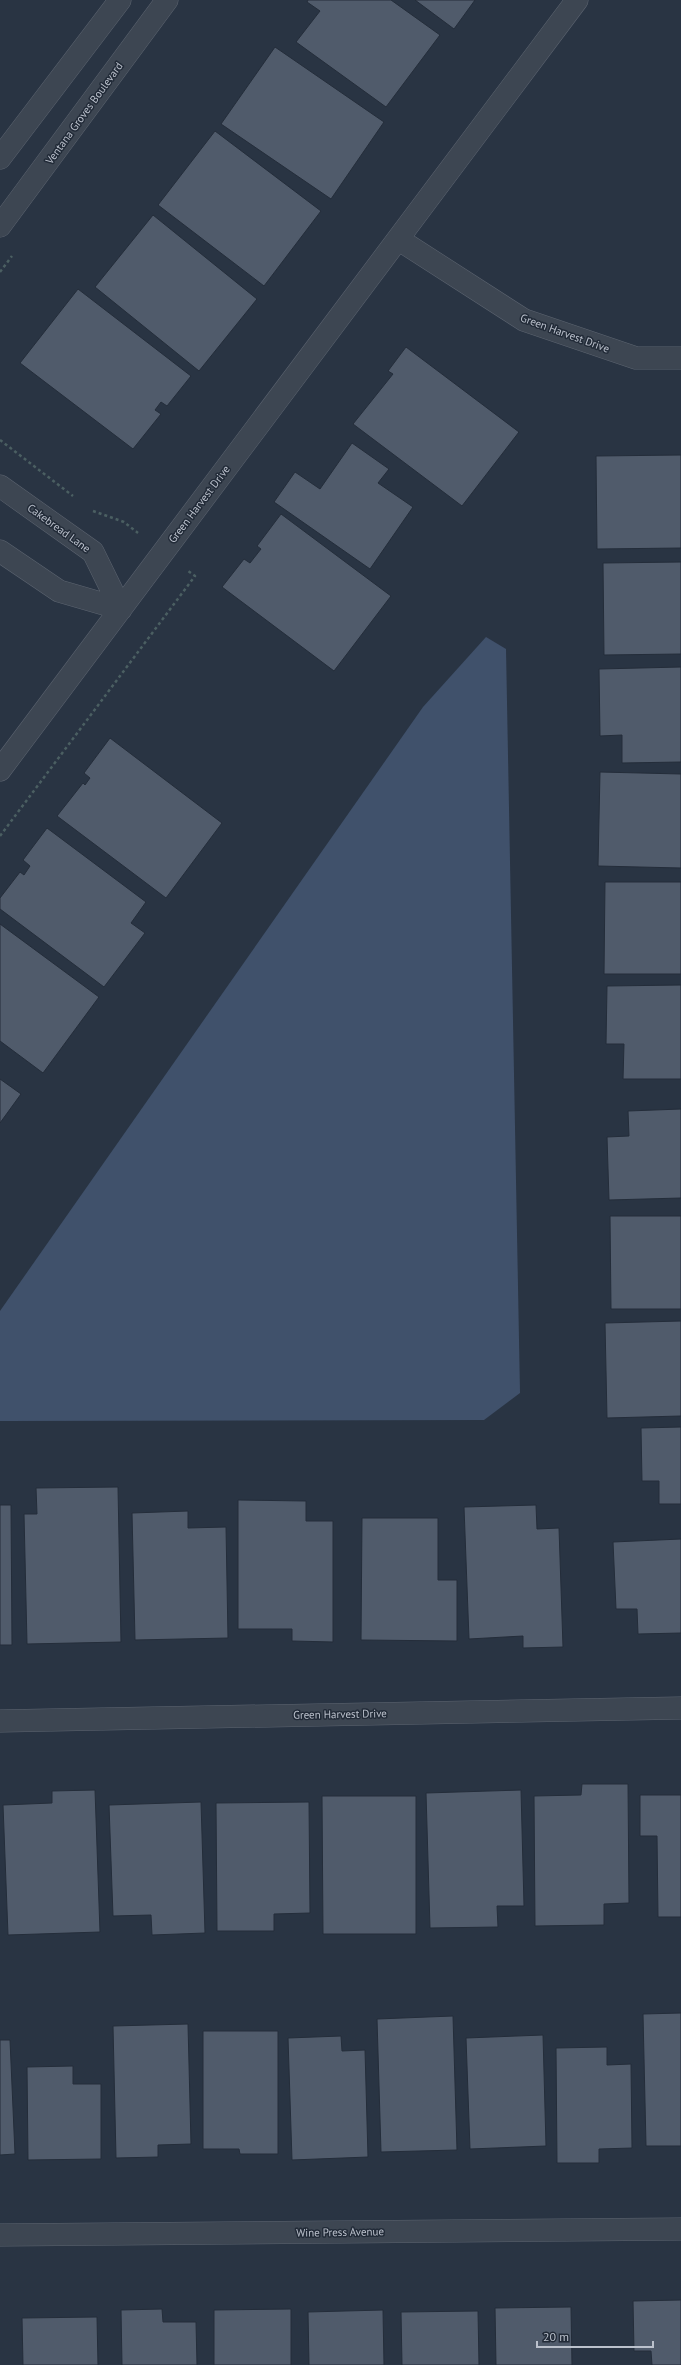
<svg xmlns="http://www.w3.org/2000/svg" width="681" height="2365" font-family="'PT Sans',sans-serif">
<style>
.water{fill:#40516b}
.building{fill:#505b6b;stroke:#242d3a}
.lines{fill:none;stroke-linecap:round;stroke-linejoin:round}
.minor-casing{stroke:#5c6470;stroke-width:23}
.path{stroke:#4b5f62;stroke-width:2.5;stroke-dasharray:3 3;stroke-linecap:butt}
.minor{stroke:#3d4652;stroke-width:22}
.labels{text-anchor:middle;dominant-baseline:central;stroke-width:3;stroke-linejoin:round;paint-order:stroke}
.street-label{font-size:11px;fill:#bbc1cc;stroke:#222b38}
</style>
<rect width="100%" height="100%" fill="#293443"/>
<path class="water" d="M 486,637 L 506,649 L 520,1393 L 484,1420 L 0,1421 L 0,1311 L 423,707 Z"/>
<path class="building" d="M 308,0 L 391,0 L 440,35 L 386,107 L 296,42 L 320,11 L 307,2 Z
M 415,0 L 475,0 L 454,29 Z
M 275,47 L 384,122 L 331,199 L 221,124 Z
M 215,131 L 321,211 L 264,286 L 158,205 Z
M 153,215 L 257,299 L 199,371 L 95,287 Z
M 78,289 L 191,376 L 167,406 L 161,402 L 155,410 L 161,414 L 133,449 L 20,363 Z
M 406,347 L 519,432 L 462,506 L 353,424 L 393,374 L 388,371 Z
M 352,443 L 389,469 L 378,483 L 413,507 L 370,569 L 274,502 L 295,472 L 320,489 Z
M 681,455 L 681,548 L 597,549 L 596,456 Z
M 281,514 L 391,596 L 334,671 L 222,587 L 244,559 L 250,563 L 261,549 L 257,546 Z
M 681,562 L 681,654 L 604,655 L 603,563 Z
M 681,667 L 681,762 L 622,763 L 622,735 L 600,736 L 599,669 Z
M 110,738 L 222,823 L 166,898 L 57,816 L 83,783 L 85,785 L 90,778 L 84,773 Z
M 600,772 L 681,774 L 681,868 L 598,866 Z
M 47,828 L 146,902 L 131,923 L 145,933 L 104,987 L 0,909 L 0,898 L 20,872 L 24,875 L 30,866 L 23,860 Z
M 605,882 L 681,882 L 681,974 L 604,974 Z
M 0,924 L 99,997 L 43,1073 L 0,1041 Z
M 681,985 L 681,1079 L 623,1079 L 624,1044 L 606,1044 L 607,986 Z
M 0,1079 L 21,1094 L 0,1123 Z
M 681,1109 L 681,1198 L 609,1200 L 607,1137 L 629,1136 L 628,1111 Z
M 610,1216 L 681,1216 L 681,1309 L 611,1309 Z
M 681,1321 L 681,1416 L 607,1418 L 605,1323 Z
M 681,1427 L 681,1504 L 659,1504 L 659,1481 L 642,1481 L 641,1428 Z
M 118,1487 L 121,1642 L 27,1644 L 24,1514 L 37,1514 L 36,1488 Z
M 238,1500 L 306,1501 L 306,1521 L 333,1521 L 333,1642 L 292,1641 L 292,1629 L 238,1629 Z
M 0,1505 L 11,1505 L 12,1645 L 0,1645 Z
M 536,1505 L 537,1529 L 559,1528 L 563,1647 L 523,1648 L 523,1636 L 469,1639 L 464,1507 Z
M 188,1511 L 188,1528 L 226,1527 L 228,1638 L 135,1640 L 132,1513 Z
M 362,1518 L 438,1518 L 438,1580 L 457,1580 L 457,1641 L 361,1640 Z
M 681,1539 L 681,1633 L 638,1634 L 637,1609 L 616,1609 L 613,1542 Z
M 582,1784 L 628,1784 L 629,1903 L 604,1904 L 604,1925 L 535,1926 L 534,1796 L 581,1795 Z
M 95,1790 L 100,1932 L 8,1935 L 3,1805 L 52,1803 L 52,1791 Z
M 521,1790 L 524,1906 L 497,1906 L 498,1927 L 430,1928 L 426,1793 Z
M 640,1795 L 681,1795 L 681,1917 L 658,1917 L 657,1836 L 640,1836 Z
M 322,1796 L 416,1796 L 416,1934 L 323,1934 Z
M 201,1802 L 205,1933 L 152,1935 L 151,1915 L 113,1916 L 109,1805 Z
M 309,1802 L 310,1913 L 274,1914 L 274,1931 L 217,1931 L 216,1803 Z
M 681,2013 L 681,2146 L 646,2146 L 643,2014 Z
M 453,2016 L 457,2150 L 381,2152 L 377,2019 Z
M 188,2024 L 191,2144 L 158,2145 L 158,2157 L 116,2158 L 113,2026 Z
M 203,2031 L 278,2031 L 278,2154 L 240,2154 L 239,2149 L 203,2149 Z
M 543,2035 L 546,2146 L 470,2149 L 466,2038 Z
M 341,2036 L 342,2051 L 365,2050 L 368,2157 L 292,2160 L 288,2038 Z
M 0,2040 L 10,2040 L 15,2154 L 0,2155 Z
M 607,2047 L 607,2065 L 631,2064 L 632,2148 L 599,2149 L 599,2163 L 557,2163 L 556,2048 Z
M 73,2066 L 73,2084 L 101,2084 L 101,2159 L 28,2160 L 27,2067 Z
M 681,2300 L 681,2365 L 652,2365 L 651,2351 L 634,2351 L 633,2301 Z
M 571,2307 L 572,2365 L 496,2365 L 495,2308 Z
M 162,2309 L 163,2322 L 196,2322 L 197,2365 L 122,2365 L 121,2310 Z
M 291,2309 L 291,2365 L 214,2365 L 214,2310 Z
M 383,2310 L 384,2365 L 309,2365 L 308,2312 Z
M 478,2311 L 479,2365 L 402,2365 L 401,2312 Z
M 97,2317 L 98,2365 L 23,2365 L 22,2318 Z"/>
<g class="lines">
<g class="minor-casing">
<path id="minor" d="M 0,158 L 120,0
M 0,226 L 167,0
M 398,239 L 524,320 L 636,358 L 681,358
M 0,486 L 93,552 L 121,609
M 0,551 L 59,591 L 121,609
M 0,770 L 577,0
M 0,1721 L 681,1708
M 0,2235 L 681,2229"/>
</g>
<path class="path" d="M 0,272 L 12,256
M 0,440 L 73,496
M 93,511 L 124,522 L 138,533
M 0,836 L 195,576 L 188,571"/>
<use href="#minor" class="minor"/>
</g>
<g class="labels">
<g class="street-label">
<text transform="translate(84 113) rotate(-54)">Ventana Groves Boulevard</text>
<text transform="translate(565 333) rotate(20)">Green Harvest Drive</text>
<text transform="translate(199 504) rotate(-53)">Green Harvest Drive</text>
<text transform="translate(59 528) rotate(36)">Cakebread Lane</text>
<text transform="translate(340 1714) rotate(-1)">Green Harvest Drive</text>
<text transform="translate(340 2232) rotate(-1)">Wine Press Avenue</text>
</g>
</g>
<path d="M537 2341v6h116v-6" fill="none" stroke="#bbc1cc" stroke-width="2"/>
<text x="543" y="2341" font-size="12" fill="#bbc1cc" stroke="#222b38" stroke-width="3" paint-order="stroke">20 m</text>
</svg>
